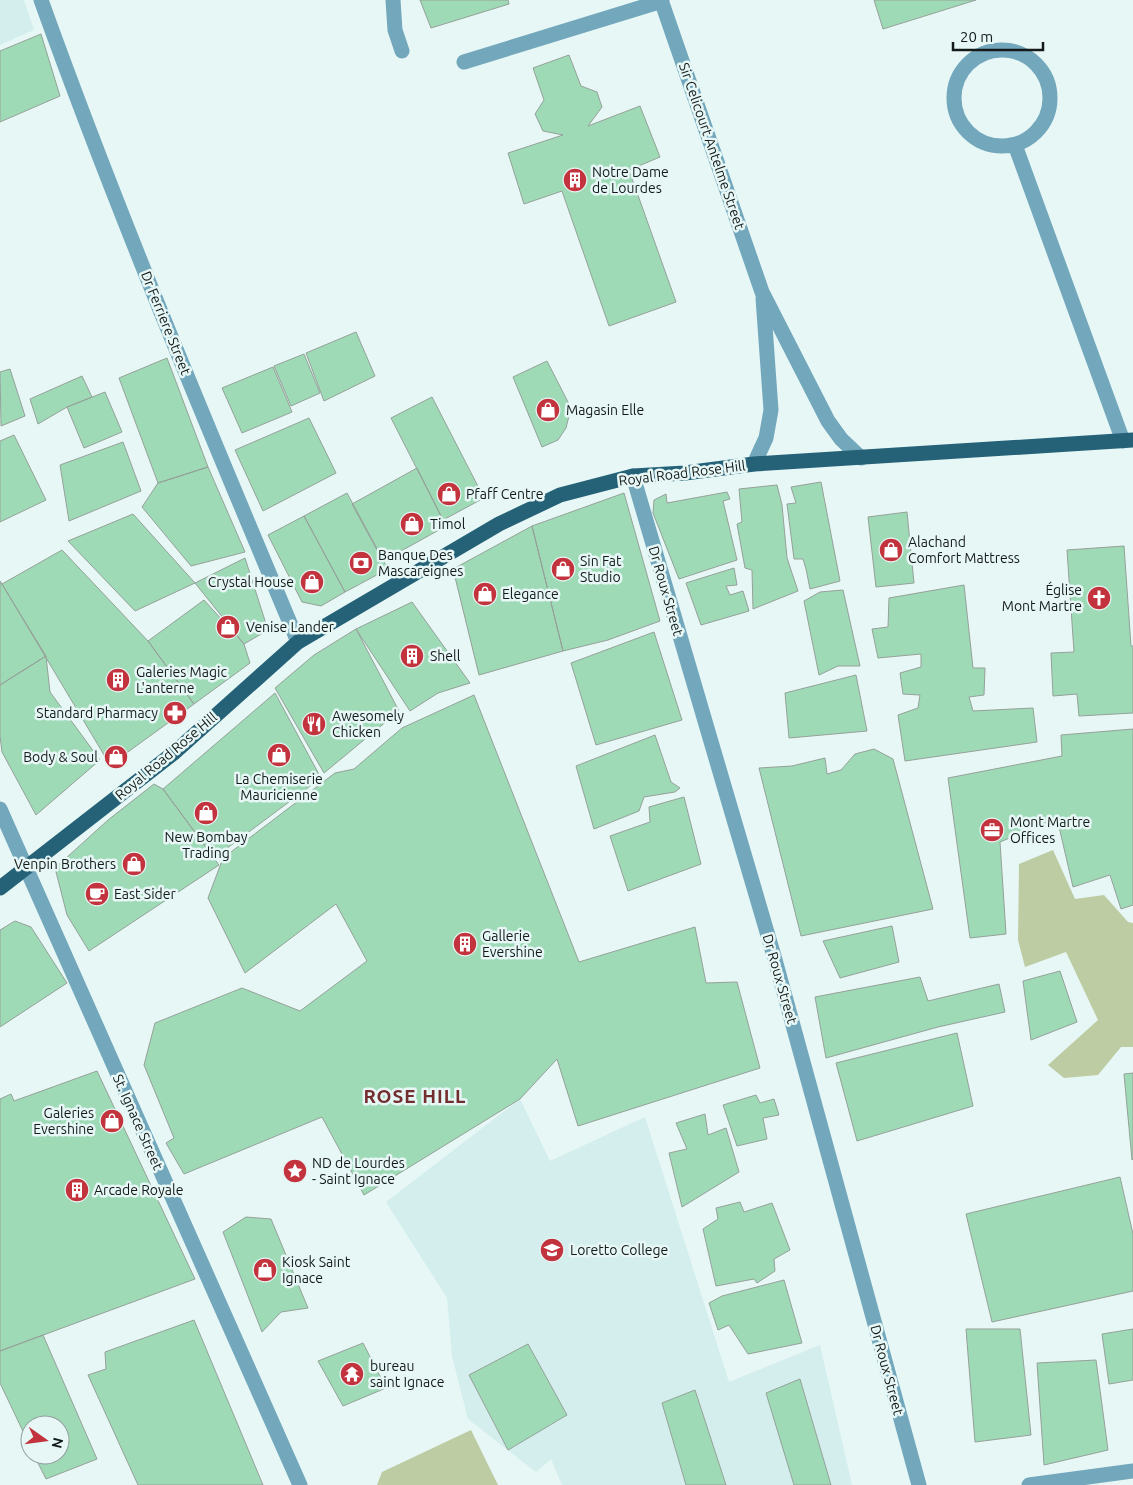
<svg xmlns="http://www.w3.org/2000/svg" width="1133" height="1485" font-family="Ubuntu,sans-serif">
<style>
.built{fill:#d3eeec}
.green{fill:#bdcca2}
.building{fill:#9fdab7;stroke:#95a199}
.lines{fill:none;stroke-linecap:round;stroke-linejoin:round}
.minor{stroke:#73a7bc;stroke-width:15}
.major{stroke:#256177;stroke-width:15}
.labels{text-anchor:middle;dominant-baseline:central;stroke-width:5;stroke-linejoin:round;paint-order:stroke}
.street-label{font-size:14px;fill:#141a19;stroke:#e6f7f6}
.poi-label{font-size:14px;fill:#141a19;stroke:#e6f7f6;text-anchor:start}
.district-label{font-size:19px;font-weight:bold;letter-spacing:1px;fill:#742d2e;stroke:#e6f7f6}
</style>
<rect width="100%" height="100%" fill="#e6f7f6"/>
<path class="built" d="M 0,0 L 24,0 L 34,30 L 0,45 Z
M 520,1099 L 550,1161 L 645,1117 L 729,1382 L 820,1345 L 852,1485 L 562,1485 L 551,1459 L 536,1472 L 468,1419 L 452,1356 L 447,1298 L 386,1202 Z"/>
<path class="green" d="M 1053,850 L 1075,899 L 1104,895 L 1128,922 L 1133,923 L 1133,1047 L 1121,1047 L 1098,1075 L 1064,1078 L 1048,1065 L 1098,1020 L 1066,952 L 1025,967 L 1018,940 L 1019,864 Z
M 471,1430 L 498,1485 L 377,1485 L 382,1472 Z"/>
<path class="building" d="M 420,0 L 508,0 L 509,4 L 431,28 Z
M 874,0 L 976,0 L 883,29 Z
M 41,34 L 60,96 L 0,122 L 0,51 Z
M 569,55 L 581,86 L 597,92 L 602,107 L 588,126 L 640,106 L 660,157 L 629,170 L 676,302 L 609,326 L 562,191 L 524,204 L 508,153 L 563,135 L 543,131 L 535,114 L 544,100 L 533,68 Z
M 356,332 L 375,376 L 324,401 L 306,353 Z
M 304,354 L 320,393 L 291,406 L 274,366 Z
M 167,358 L 208,467 L 158,483 L 119,378 Z
M 547,361 L 569,404 L 569,416 L 566,428 L 558,440 L 542,447 L 513,377 Z
M 273,367 L 292,412 L 242,433 L 222,388 Z
M 10,369 L 25,416 L 1,426 L 0,372 Z
M 82,376 L 92,397 L 67,407 L 38,424 L 30,399 Z
M 105,392 L 122,432 L 84,448 L 67,407 Z
M 432,397 L 484,498 L 443,520 L 391,418 Z
M 309,418 L 336,473 L 263,511 L 235,450 Z
M 14,435 L 46,500 L 0,522 L 0,441 Z
M 123,442 L 141,491 L 69,521 L 60,465 Z
M 208,467 L 245,552 L 191,566 L 142,507 L 158,483 Z
M 417,468 L 443,520 L 448,525 L 383,561 L 352,504 Z
M 821,482 L 840,581 L 810,589 L 806,569 L 803,559 L 794,559 L 787,504 L 796,503 L 791,487 Z
M 777,485 L 782,505 L 787,558 L 798,591 L 753,609 L 752,570 L 745,568 L 737,524 L 742,522 L 739,489 Z
M 727,492 L 730,499 L 723,501 L 737,560 L 679,579 L 653,513 L 654,500 L 666,494 L 667,503 Z
M 347,493 L 388,569 L 345,592 L 304,516 Z
M 624,493 L 660,621 L 608,640 L 563,651 L 532,526 Z
M 907,512 L 914,583 L 876,587 L 868,517 Z
M 133,514 L 195,583 L 135,611 L 68,541 Z
M 304,516 L 345,592 L 321,606 L 302,602 L 268,535 Z
M 532,526 L 563,651 L 479,675 L 453,569 Z
M 1124,546 L 1131,646 L 1133,646 L 1133,713 L 1079,716 L 1077,694 L 1053,696 L 1051,653 L 1074,652 L 1067,550 Z
M 62,550 L 148,641 L 194,704 L 110,765 L 2,584 Z
M 245,558 L 268,630 L 244,644 L 195,583 Z
M 734,568 L 737,585 L 726,586 L 730,595 L 743,591 L 749,611 L 701,625 L 686,583 Z
M 0,581 L 46,656 L 0,685 Z
M 964,585 L 973,668 L 985,668 L 984,695 L 969,697 L 973,711 L 1033,708 L 1037,742 L 905,761 L 898,715 L 918,708 L 920,695 L 903,694 L 900,673 L 921,667 L 921,654 L 878,658 L 872,629 L 888,627 L 889,598 Z
M 843,590 L 860,666 L 838,666 L 819,675 L 804,601 L 820,592 Z
M 204,600 L 244,644 L 250,663 L 194,704 L 148,641 Z
M 412,602 L 470,683 L 438,693 L 410,711 L 356,629 Z
M 356,629 L 399,711 L 324,773 L 275,688 L 314,655 Z
M 654,632 L 682,720 L 596,745 L 571,663 Z
M 46,656 L 50,692 L 100,760 L 36,815 L 2,752 L 0,736 L 0,685 Z
M 856,675 L 867,731 L 789,738 L 785,693 Z
M 275,693 L 321,778 L 214,858 L 163,789 Z
M 474,695 L 579,962 L 695,927 L 706,983 L 737,982 L 760,1068 L 578,1126 L 557,1059 L 520,1099 L 364,1195 L 322,1117 L 184,1174 L 166,1143 L 174,1138 L 144,1065 L 155,1023 L 242,988 L 300,1011 L 367,961 L 336,904 L 245,973 L 208,898 L 223,858 L 335,773 L 354,769 L 402,728 Z
M 1133,729 L 1133,905 L 1121,909 L 1110,875 L 1073,887 L 1057,818 L 1000,842 L 1006,934 L 970,938 L 948,778 L 1062,756 L 1061,735 Z
M 655,735 L 671,782 L 680,788 L 675,792 L 644,797 L 639,811 L 594,829 L 576,766 Z
M 874,749 L 893,759 L 933,909 L 801,936 L 759,768 L 792,766 L 825,758 L 827,774 L 841,770 L 855,754 Z
M 154,784 L 163,789 L 219,865 L 89,951 L 67,915 L 55,868 L 108,820 Z
M 684,797 L 701,864 L 628,891 L 610,836 L 650,822 L 649,807 Z
M 15,921 L 31,927 L 67,983 L 0,1027 L 0,930 Z
M 892,926 L 899,962 L 840,978 L 823,941 Z
M 1060,971 L 1077,1022 L 1031,1040 L 1023,981 Z
M 920,977 L 928,1001 L 999,984 L 1005,1012 L 938,1027 L 826,1058 L 815,997 Z
M 957,1033 L 973,1106 L 857,1141 L 836,1063 Z
M 97,1071 L 195,1279 L 0,1351 L 0,1099 L 11,1094 L 14,1101 Z
M 1133,1073 L 1133,1159 L 1132,1160 L 1124,1074 Z
M 756,1095 L 760,1103 L 774,1099 L 779,1115 L 763,1118 L 767,1139 L 737,1146 L 723,1105 Z
M 705,1114 L 708,1135 L 726,1128 L 739,1172 L 682,1207 L 669,1153 L 687,1149 L 676,1123 Z
M 1120,1177 L 1133,1234 L 1133,1291 L 992,1322 L 966,1214 Z
M 740,1202 L 744,1212 L 772,1203 L 790,1250 L 774,1259 L 775,1271 L 757,1283 L 754,1279 L 716,1286 L 703,1229 L 718,1219 L 716,1208 Z
M 246,1217 L 271,1219 L 308,1308 L 281,1312 L 262,1332 L 223,1232 Z
M 784,1280 L 802,1343 L 748,1354 L 729,1325 L 718,1330 L 709,1303 L 722,1296 Z
M 194,1320 L 263,1485 L 138,1485 L 88,1375 L 106,1369 L 105,1352 Z
M 966,1329 L 1020,1329 L 1031,1435 L 975,1442 Z
M 1133,1329 L 1133,1380 L 1109,1384 L 1102,1334 Z
M 43,1335 L 97,1459 L 46,1479 L 34,1455 L 60,1455 L 60,1425 L 30,1425 L 30,1446 L 0,1383 L 0,1351 Z
M 363,1343 L 386,1388 L 343,1406 L 318,1361 Z
M 528,1344 L 567,1415 L 508,1450 L 469,1375 Z
M 1096,1360 L 1108,1450 L 1044,1465 L 1037,1363 Z
M 800,1379 L 831,1485 L 794,1485 L 766,1393 Z
M 695,1390 L 726,1485 L 686,1485 L 662,1403 Z"/>
<g class="lines">
<path class="minor" d="M 41,0 C 119,217 209,430 298,642
M 393,0 L 395,30 L 402,51
M 661,0 L 762,292 L 828,421 L 841,439 L 861,458
M954 98a48 48 0 1 1 96 0a48 48 0 1 1-96 0Z
M 464,62 L 662,1
M 1015,145 L 1123,441
M 754,464 L 766,438 L 771,410 L 763,298
M 633,476 L 774,956 L 919,1485
M 0,809 L 300,1485
M 1029,1485 L 1133,1471"/>
<path class="major" d="M 0,888 L 175,752 L 298,642 L 499,524 L 560,495 L 633,476 L 685,473 L 754,464 L 1133,440"/>
</g>
<defs>
<g id="building-disc" transform="scale(1.25)"><circle r="9.5" fill="#c3333d" stroke="#e6f7f6"/><path d="M-4-6H4V6H1V3H-1V6H-4ZM-2.5-4.3h1.7v1.8h-1.7ZM.8-4.3h1.7v1.8H.8ZM-2.5-1h1.7V.8h-1.7ZM.8-1h1.7V.8H.8Z" fill="#fff"/></g>
<g id="shop-disc" transform="scale(1.25)"><circle r="9.5" fill="#c3333d" stroke="#e6f7f6"/><path d="M-5-2.5h2.3a2.7 3.5 0 0 1 5.4 0H5L5.5 6h-11ZM-1.5-2.5h3a1.5 2.3 0 0 0-3 0Z" fill="#fff"/></g>
<g id="bank-disc" transform="scale(1.25)"><circle r="9.5" fill="#c3333d" stroke="#e6f7f6"/><path d="M-6-4H6V4H-6ZM0-2.3a2.3 2.3 0 1 0 0 4.6a2.3 2.3 0 1 0 0-4.6Z" fill="#fff"/></g>
<g id="church-disc" transform="scale(1.25)"><circle r="9.5" fill="#c3333d" stroke="#e6f7f6"/><path d="M-1.2-6h2.4v3.5h3.3v2.4h-3.3V6h-2.4V-.1h-3.3v-2.4h3.3Z" fill="#fff"/></g>
<g id="pharmacy-disc" transform="scale(1.25)"><circle r="9.5" fill="#c3333d" stroke="#e6f7f6"/><path d="M-2-6h4v4h4v4h-4v4h-4v-4h-4v-4h4Z" fill="#fff"/></g>
<g id="restaurant-disc" transform="scale(1.25)"><circle r="9.5" fill="#c3333d" stroke="#e6f7f6"/><path d="M-5-6h1v4h1v-4h1v4h1v-4h1v5L-1.5 .5V6h-2V.5L-5-1ZM5-6V6H3V1.5H1.5Q1.5-4 5-6Z" fill="#fff"/></g>
<g id="office-disc" transform="scale(1.25)"><circle r="9.5" fill="#c3333d" stroke="#e6f7f6"/><path d="M-6-3h4V-5.5h4V-3h4V5H-6ZM-1-4.5V-3h2v-1.5ZM-6 0V1H6V0Z" fill="#fff"/></g>
<g id="cafe-disc" transform="scale(1.25)"><circle r="9.5" fill="#c3333d" stroke="#e6f7f6"/><path d="M-5.5-4.5H6V0H3Q3 3.5 0 3.5H-2.5Q-5.5 3.5-5.5 0ZM3-3.2v2h1.7v-2ZM-6 4.5H4V6H-6Z" fill="#fff"/></g>
<g id="sight-disc" transform="scale(1.25)"><circle r="9.5" fill="#c3333d" stroke="#e6f7f6"/><path d="M0-6L1.8-2.2L6-1.7L2.9 1.2L3.7 5.4L0 3.3L-3.7 5.4L-2.9 1.2L-6-1.7L-1.8-2.2Z" fill="#fff"/></g>
<g id="school-disc" transform="scale(1.25)"><circle r="9.5" fill="#c3333d" stroke="#e6f7f6"/><path d="M0-5L7-2L0 1L-7-2ZM-4 1L0 2.5L4 1V4Q0 6-4 4Z" fill="#fff"/></g>
<g id="temple-disc" transform="scale(1.25)"><circle r="9.5" fill="#c3333d" stroke="#e6f7f6"/><path d="M0-6L5-2H3V0L6.5 2.5H4V6H1.5V3h-3V6H-4V2.5H-6.5L-3 0V-2H-5Z" fill="#fff"/></g>
</defs>
<g fill-rule="evenodd">
<use href="#building-disc" x="575" y="180"/>
<use href="#shop-disc" x="548" y="410"/>
<use href="#shop-disc" x="449" y="494"/>
<use href="#shop-disc" x="412" y="524"/>
<use href="#shop-disc" x="891" y="550"/>
<use href="#bank-disc" x="361" y="563"/>
<use href="#shop-disc" x="563" y="569"/>
<use href="#shop-disc" x="312" y="582"/>
<use href="#shop-disc" x="485" y="594"/>
<use href="#church-disc" x="1099" y="598"/>
<use href="#shop-disc" x="228" y="627"/>
<use href="#building-disc" x="412" y="656"/>
<use href="#building-disc" x="118" y="680"/>
<use href="#pharmacy-disc" x="175" y="713"/>
<use href="#restaurant-disc" x="314" y="724"/>
<use href="#shop-disc" x="279" y="755"/>
<use href="#shop-disc" x="116" y="757"/>
<use href="#shop-disc" x="206" y="813"/>
<use href="#office-disc" x="992" y="830"/>
<use href="#shop-disc" x="134" y="864"/>
<use href="#cafe-disc" x="97" y="894"/>
<use href="#building-disc" x="465" y="944"/>
<use href="#shop-disc" x="112" y="1121"/>
<use href="#sight-disc" x="295" y="1171"/>
<use href="#building-disc" x="77" y="1190"/>
<use href="#school-disc" x="552" y="1250"/>
<use href="#shop-disc" x="265" y="1270"/>
<use href="#temple-disc" x="352" y="1374"/>
</g>
<g class="labels">
<g class="street-label">
<text transform="translate(712 146) rotate(71)">Sir Celicourt Antelme Street</text>
<text transform="translate(166 323) rotate(68)">Dr Ferriere Street</text>
<text transform="translate(682 473) rotate(-7)">Royal Road Rose Hill</text>
<text transform="translate(666 591) rotate(74)">Dr Roux Street</text>
<text transform="translate(166 756) rotate(-40)">Royal Road Rose Hill</text>
<text transform="translate(780 979) rotate(74)">Dr Roux Street</text>
<text transform="translate(138 1122) rotate(66)">St. Ignace Street</text>
<text transform="translate(887 1370) rotate(75)">Dr Roux Street</text>
</g>
<g class="poi-label">
<text x="592" y="172">Notre Dame<tspan x="592" dy="16">de Lourdes</tspan></text>
<text x="566" y="410">Magasin Elle</text>
<text x="466" y="494">Pfaff Centre</text>
<text x="430" y="524">Timol</text>
<text x="908" y="542">Alachand<tspan x="908" dy="16">Comfort Mattress</tspan></text>
<text x="378" y="555">Banque Des<tspan x="378" dy="16">Mascareignes</tspan></text>
<text x="580" y="561">Sin Fat<tspan x="580" dy="16">Studio</tspan></text>
<text x="294" y="582" text-anchor="end">Crystal House</text>
<text x="1082" y="590" text-anchor="end">Église<tspan x="1082" dy="16">Mont Martre</tspan></text>
<text x="502" y="594">Elegance</text>
<text x="246" y="627">Venise Lander</text>
<text x="430" y="656">Shell</text>
<text x="136" y="672">Galeries Magic<tspan x="136" dy="16">L'anterne</tspan></text>
<text x="158" y="713" text-anchor="end">Standard Pharmacy</text>
<text x="332" y="716">Awesomely<tspan x="332" dy="16">Chicken</tspan></text>
<text x="98" y="757" text-anchor="end">Body &amp; Soul</text>
<text x="279" y="779" text-anchor="middle">La Chemiserie<tspan x="279" dy="16">Mauricienne</tspan></text>
<text x="1010" y="822">Mont Martre<tspan x="1010" dy="16">Offices</tspan></text>
<text x="206" y="837" text-anchor="middle">New Bombay<tspan x="206" dy="16">Trading</tspan></text>
<text x="116" y="864" text-anchor="end">Venpin Brothers</text>
<text x="114" y="894">East Sider</text>
<text x="482" y="936">Gallerie<tspan x="482" dy="16">Evershine</tspan></text>
<text x="94" y="1113" text-anchor="end">Galeries<tspan x="94" dy="16">Evershine</tspan></text>
<text x="312" y="1163">ND de Lourdes<tspan x="312" dy="16">- Saint Ignace</tspan></text>
<text x="94" y="1190">Arcade Royale</text>
<text x="570" y="1250">Loretto College</text>
<text x="282" y="1262">Kiosk Saint<tspan x="282" dy="16">Ignace</tspan></text>
<text x="370" y="1366">bureau<tspan x="370" dy="16">saint Ignace</tspan></text>
</g>
<g class="district-label">
<text x="415" y="1096">ROSE HILL</text>
</g>
</g>
<g transform="translate(45 1440) rotate(104)"><circle r="24" fill="#e6f7f6" stroke="#929f9e"/>
<path d="M0-4L9 19L0 12L-9 19Z" fill="#c3333d"/>
<text y="-8" font-size="14" font-weight="bold" text-anchor="middle" fill="#141a19">N</text>
</g>
<path d="M953 42v8h90v-8" fill="none" stroke="#141a19" stroke-width="2.5"/>
<text x="960" y="42" font-size="15" fill="#141a19" stroke="#e6f7f6" stroke-width="4" paint-order="stroke">20 m</text>
</svg>
